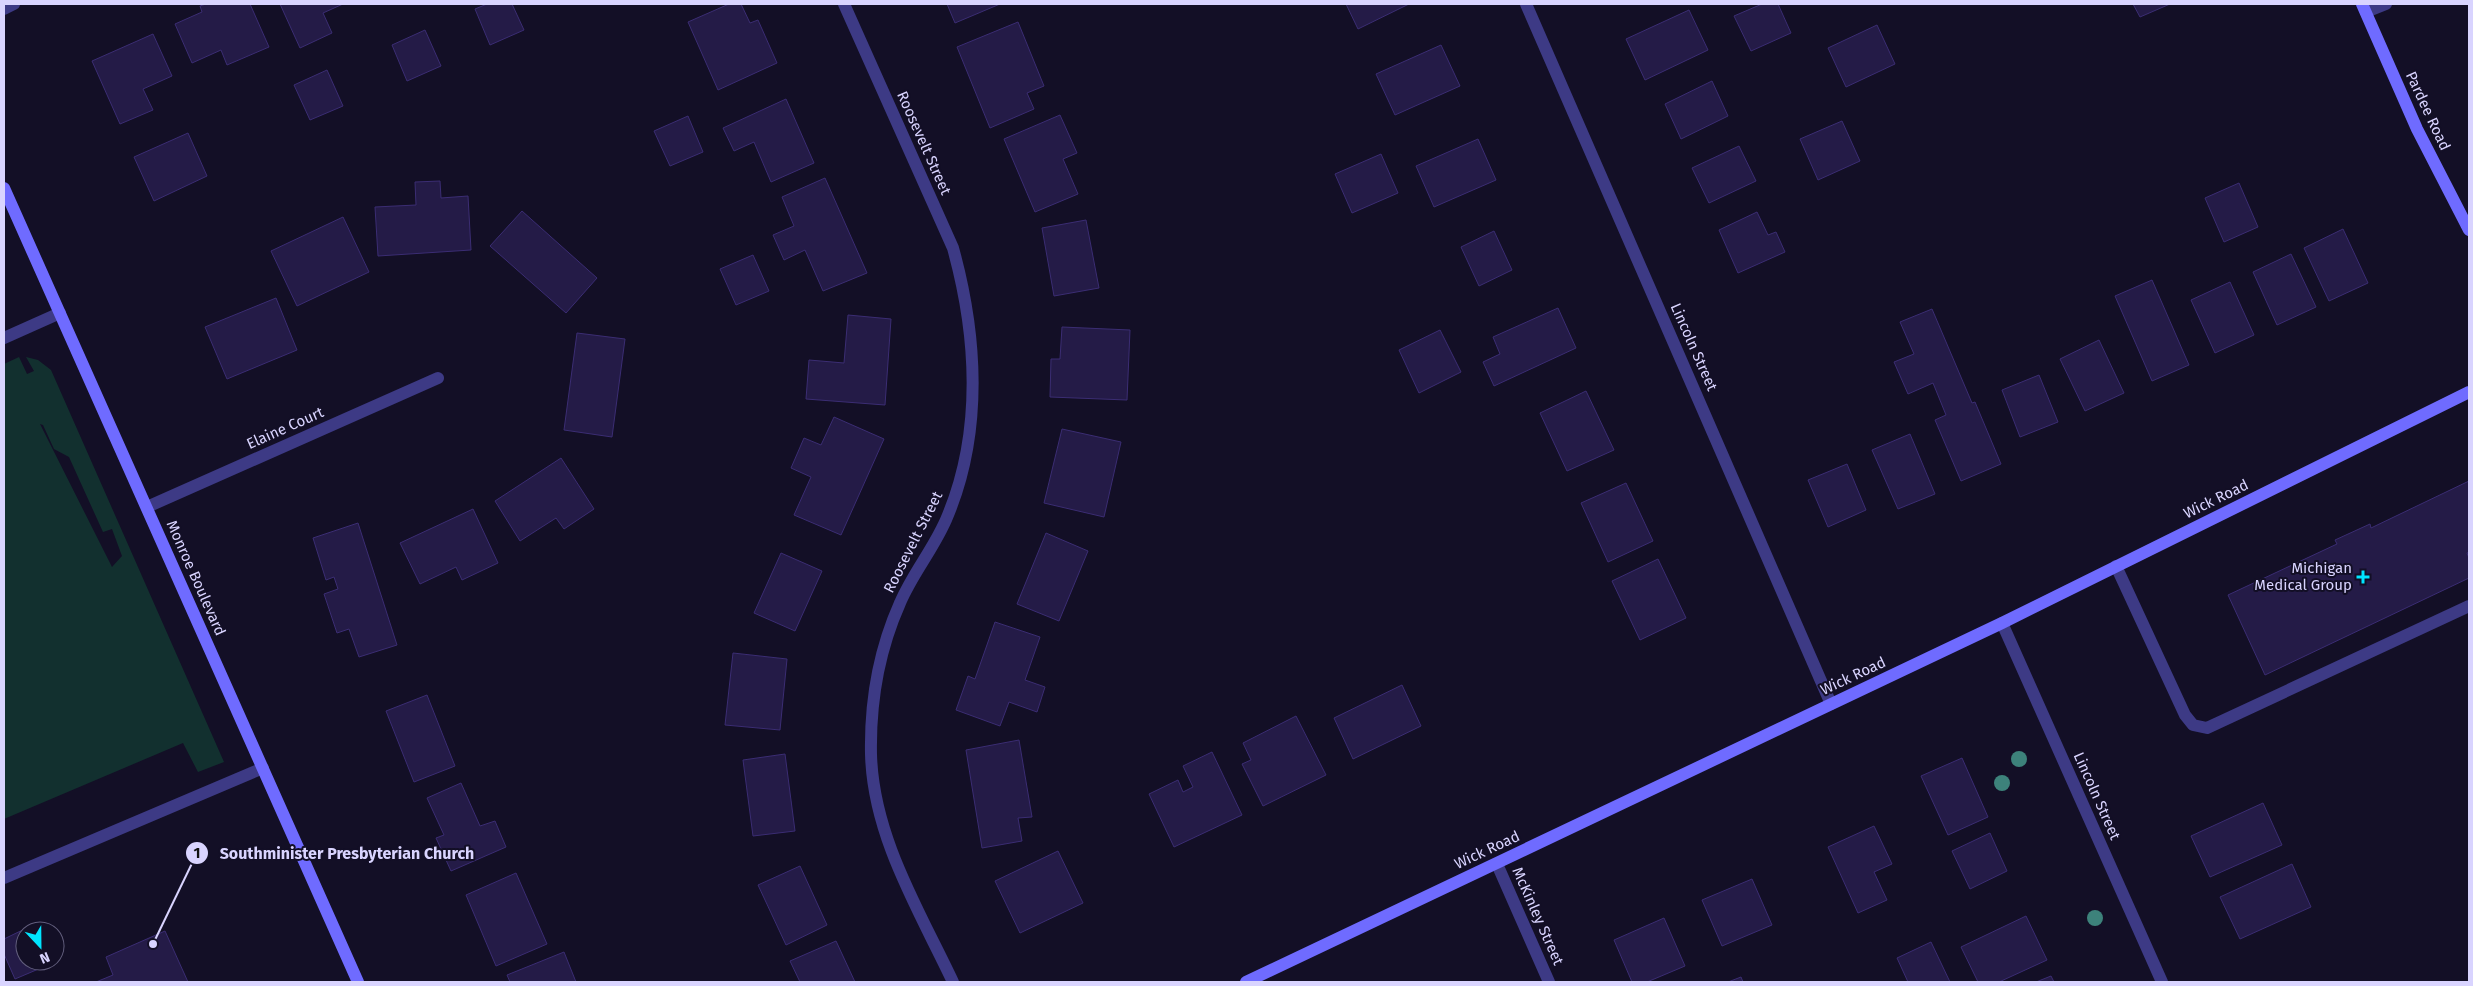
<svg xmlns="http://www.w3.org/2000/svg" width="2473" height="986" font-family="'Fira Sans',sans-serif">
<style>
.green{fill:#12302f;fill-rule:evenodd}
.building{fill:#241b47;stroke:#3b2d73}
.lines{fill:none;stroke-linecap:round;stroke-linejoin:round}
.lane{stroke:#3d3a85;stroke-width:12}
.street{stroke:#3d3a85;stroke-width:12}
.secondary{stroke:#6f6bff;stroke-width:12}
.tree{fill:#3d827b}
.poi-dot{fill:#00e5ff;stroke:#130f26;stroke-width:2}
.labels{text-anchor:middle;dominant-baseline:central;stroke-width:4;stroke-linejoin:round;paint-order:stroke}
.street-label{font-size:15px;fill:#d9d4ff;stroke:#130f26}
.poi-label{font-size:15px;fill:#d9d4ff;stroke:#130f26;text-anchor:end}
.leader{fill:none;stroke:#d9d4ff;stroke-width:2}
.callout-dot{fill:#d9d4ff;stroke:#130f26;stroke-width:2}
.mark-label{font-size:15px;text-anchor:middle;font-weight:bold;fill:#111}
.callout-label{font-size:16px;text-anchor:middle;font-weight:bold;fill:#d9d4ff;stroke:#130f26;stroke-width:4;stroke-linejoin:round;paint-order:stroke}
</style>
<rect width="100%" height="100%" fill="#130f26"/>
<path class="green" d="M 19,357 L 27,374 L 34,371 L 26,357 L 38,360 L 51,370 L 224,762 L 198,772 L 183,743 L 4,819 L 4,364 ZM 40,424 L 43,425 L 54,449 L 69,457 L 103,532 L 112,529 L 122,556 L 112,567 Z"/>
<path class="building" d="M 206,4 L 250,4 L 269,47 L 227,65 L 221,50 L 192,63 L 175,24 L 202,12 L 200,6 Z
M 280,4 L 343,4 L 323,13 L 332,33 L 300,48 Z
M 487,4 L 512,4 L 524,30 L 490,45 L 475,9 Z
M 729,4 L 741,4 L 750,23 L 758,20 L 777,63 L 718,90 L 688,22 Z
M 947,4 L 1000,4 L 955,23 Z
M 1346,4 L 1409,4 L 1358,29 Z
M 1762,4 L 1778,4 L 1791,33 L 1751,51 L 1734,16 Z
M 2133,4 L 2170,4 L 2140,17 Z
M 1689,10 L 1708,50 L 1645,80 L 1626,39 Z
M 1018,22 L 1044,86 L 1027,93 L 1034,109 L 990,128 L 957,47 Z
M 1877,25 L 1895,64 L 1846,87 L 1828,48 Z
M 425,30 L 441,66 L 407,81 L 392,45 Z
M 153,34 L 172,76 L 143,89 L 153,110 L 120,124 L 92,61 Z
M 1441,45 L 1460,86 L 1395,115 L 1376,74 Z
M 327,70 L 343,106 L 310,120 L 294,85 Z
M 1712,81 L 1728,116 L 1681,139 L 1665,104 Z
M 786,99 L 814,163 L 771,182 L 754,142 L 734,151 L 723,128 Z
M 1060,115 L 1077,153 L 1063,159 L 1078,194 L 1035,212 L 1004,139 Z
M 688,116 L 703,152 L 670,166 L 654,131 Z
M 1842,121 L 1860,161 L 1818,180 L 1800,139 Z
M 188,133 L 207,176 L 154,201 L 134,157 Z
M 1478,139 L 1496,180 L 1434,207 L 1416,166 Z
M 1739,146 L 1756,181 L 1709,203 L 1692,168 Z
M 1381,154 L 1398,193 L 1352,213 L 1335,174 Z
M 825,178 L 867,273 L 823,291 L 805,250 L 784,260 L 773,235 L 794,226 L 782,197 Z
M 440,181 L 441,198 L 468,196 L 471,250 L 378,256 L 375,207 L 416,205 L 415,182 Z
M 2239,183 L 2258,227 L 2224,242 L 2205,198 Z
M 522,211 L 597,278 L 566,313 L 490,246 Z
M 1757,212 L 1768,235 L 1776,232 L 1785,252 L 1738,273 L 1719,230 Z
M 343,217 L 369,272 L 297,306 L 271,251 Z
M 1086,220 L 1099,288 L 1054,296 L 1042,228 Z
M 2343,229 L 2368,283 L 2329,301 L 2304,248 Z
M 1494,231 L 1512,270 L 1479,286 L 1461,247 Z
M 2291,254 L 2316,307 L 2277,325 L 2253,272 Z
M 753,255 L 769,291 L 736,305 L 720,269 Z
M 2152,280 L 2189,365 L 2152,381 L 2115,296 Z
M 2230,282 L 2254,335 L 2215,353 L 2191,300 Z
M 276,298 L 297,350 L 227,379 L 205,327 Z
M 1558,308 L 1576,348 L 1494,386 L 1483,362 L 1500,354 L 1493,337 Z
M 1932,309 L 1972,403 L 1975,402 L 2001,464 L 1961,481 L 1935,420 L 1946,415 L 1933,383 L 1908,394 L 1894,362 L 1914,354 L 1900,322 Z
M 848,315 L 891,319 L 885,405 L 806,399 L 809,360 L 844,363 Z
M 1062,327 L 1130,330 L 1127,400 L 1050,397 L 1051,359 L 1060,359 Z
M 1440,330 L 1461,372 L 1419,393 L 1399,350 Z
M 577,333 L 625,339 L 612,437 L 564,430 Z
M 2099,340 L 2124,393 L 2085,411 L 2060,359 Z
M 2039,375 L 2058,422 L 2020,437 L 2002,390 Z
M 1586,391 L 1614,450 L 1567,471 L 1540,413 Z
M 834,417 L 884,439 L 841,535 L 794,515 L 811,477 L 791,468 L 804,438 L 821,445 Z
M 1062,429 L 1121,442 L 1104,517 L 1044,503 Z
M 1910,434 L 1935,494 L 1898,509 L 1872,450 Z
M 561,458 L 594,509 L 564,529 L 556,518 L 520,541 L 495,501 Z
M 1847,464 L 1866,510 L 1828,527 L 1808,480 Z
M 2469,481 L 2469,552 L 2467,553 L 2469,558 L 2469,578 L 2265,675 L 2228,595 L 2337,544 L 2335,540 L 2370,524 L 2371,528 Z
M 1626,483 L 1653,541 L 1608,562 L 1581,503 Z
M 473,509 L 498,563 L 462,580 L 456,567 L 420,584 L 400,543 Z
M 358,523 L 397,645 L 359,657 L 349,629 L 337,633 L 324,594 L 338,589 L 334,577 L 326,580 L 313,538 Z
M 1046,533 L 1088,551 L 1059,621 L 1017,604 Z
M 781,553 L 822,571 L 795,631 L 754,613 Z
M 1658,559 L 1686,618 L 1640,640 L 1612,581 Z
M 995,622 L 1040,637 L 1025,680 L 1045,687 L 1037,712 L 1009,702 L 1000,726 L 956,710 L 968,676 L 975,679 Z
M 733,653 L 787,659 L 780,730 L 725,725 Z
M 1402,685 L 1421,726 L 1353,759 L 1334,718 Z
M 427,695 L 455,766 L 414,782 L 386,711 Z
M 1296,716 L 1326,775 L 1263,806 L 1242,764 L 1251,760 L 1243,743 Z
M 1019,740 L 1032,817 L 1018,818 L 1022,841 L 982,848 L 966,750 Z
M 1212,752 L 1242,815 L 1174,847 L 1149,794 L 1178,780 L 1183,792 L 1193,787 L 1183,766 Z
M 785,754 L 795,831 L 753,836 L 743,760 Z
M 1962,758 L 1988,817 L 1948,835 L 1921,776 Z
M 461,783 L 480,826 L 495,821 L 506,847 L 451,871 L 436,838 L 444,835 L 427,798 Z
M 2263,803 L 2282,845 L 2210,877 L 2191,836 Z
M 1874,826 L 1892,864 L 1874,872 L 1887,900 L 1858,913 L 1828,847 Z
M 1990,833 L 2007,871 L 1970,889 L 1952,851 Z
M 1058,851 L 1083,903 L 1020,933 L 995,881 Z
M 2292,864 L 2311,907 L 2240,939 L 2220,897 Z
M 800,866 L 827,925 L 786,945 L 758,885 Z
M 516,873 L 547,944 L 496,966 L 466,895 Z
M 1752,879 L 1772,925 L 1722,946 L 1702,900 Z
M 2026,916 L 2047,960 L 1999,982 L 1978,982 L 1961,947 Z
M 1664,918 L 1685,966 L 1647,982 L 1632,982 L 1614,940 Z
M 37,923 L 41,931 L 25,931 L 25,961 L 55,962 L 15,979 L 4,954 L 4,939 Z
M 165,931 L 188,982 L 96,982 L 113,975 L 106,957 Z
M 836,941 L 855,982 L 800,982 L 790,961 Z
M 1931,942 L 1950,982 L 1908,982 L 1897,958 Z
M 564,952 L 576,982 L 510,982 L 507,975 Z
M 2051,976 L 2054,982 L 2036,982 Z
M 1741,977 L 1743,982 L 1728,982 Z"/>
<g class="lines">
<path class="lane" d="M 2366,12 L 2386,4
M 2116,566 L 2185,715 L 2193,725 L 2207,728 L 2469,606
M 4,878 L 263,768"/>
<path class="street" d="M 844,4 L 953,248 C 977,335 983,430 948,515 C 936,546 913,572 900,603 C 879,650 870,702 871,754 C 873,836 919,910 953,982
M 1526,4 L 1831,704
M 4,9 L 14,4
M 4,338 L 60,313
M 147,507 L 438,378
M 2002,623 L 2162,982
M 1497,864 L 1549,982"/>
<path class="secondary" d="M 2362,4 L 2417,129 L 2469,230
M 4,188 L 358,982
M 1246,982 L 2002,623 L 2469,392"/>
</g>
<g class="tree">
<circle cx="2019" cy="759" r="8"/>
<circle cx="2002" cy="783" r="8"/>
<circle cx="2095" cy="918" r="8"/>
</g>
<path class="poi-dot" d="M2360.5 569.5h5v5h5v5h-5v5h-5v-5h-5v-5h5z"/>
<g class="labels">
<g class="street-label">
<text transform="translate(2428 111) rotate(65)">Pardee Road</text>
<text transform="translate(924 143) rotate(66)">Roosevelt Street</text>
<text transform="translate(1694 347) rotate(66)">Lincoln Street</text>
<text transform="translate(285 428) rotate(-24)">Elaine Court</text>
<text transform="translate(2216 499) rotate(-26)">Wick Road</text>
<text transform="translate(913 542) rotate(-63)">Roosevelt Street</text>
<text transform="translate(196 578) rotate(66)">Monroe Boulevard</text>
<text transform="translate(1853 676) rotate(-25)">Wick Road</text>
<text transform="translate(2097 796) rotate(66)">Lincoln Street</text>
<text transform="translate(1487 850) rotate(-25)">Wick Road</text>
<text transform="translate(1538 916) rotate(66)">McKinley Street</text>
</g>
<g class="poi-label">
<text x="2352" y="568">Michigan<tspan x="2352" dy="17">Medical Group</tspan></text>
</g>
</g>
<path class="leader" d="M153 944L197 853"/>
<g class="callout-dot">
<circle cx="153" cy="944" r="5"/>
<circle cx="197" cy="853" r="12"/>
</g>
<g class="mark-label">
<text x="197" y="858">1</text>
</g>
<g class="callout-label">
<text x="347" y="859">Southminister Presbyterian Church</text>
</g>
<rect width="2473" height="986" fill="none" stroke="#d9d4ff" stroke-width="10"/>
<g transform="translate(40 946) rotate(158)"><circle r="24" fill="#130f26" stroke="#625e7d"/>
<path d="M0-4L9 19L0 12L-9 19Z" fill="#00e5ff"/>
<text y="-8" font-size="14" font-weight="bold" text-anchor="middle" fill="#d9d4ff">N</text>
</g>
</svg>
